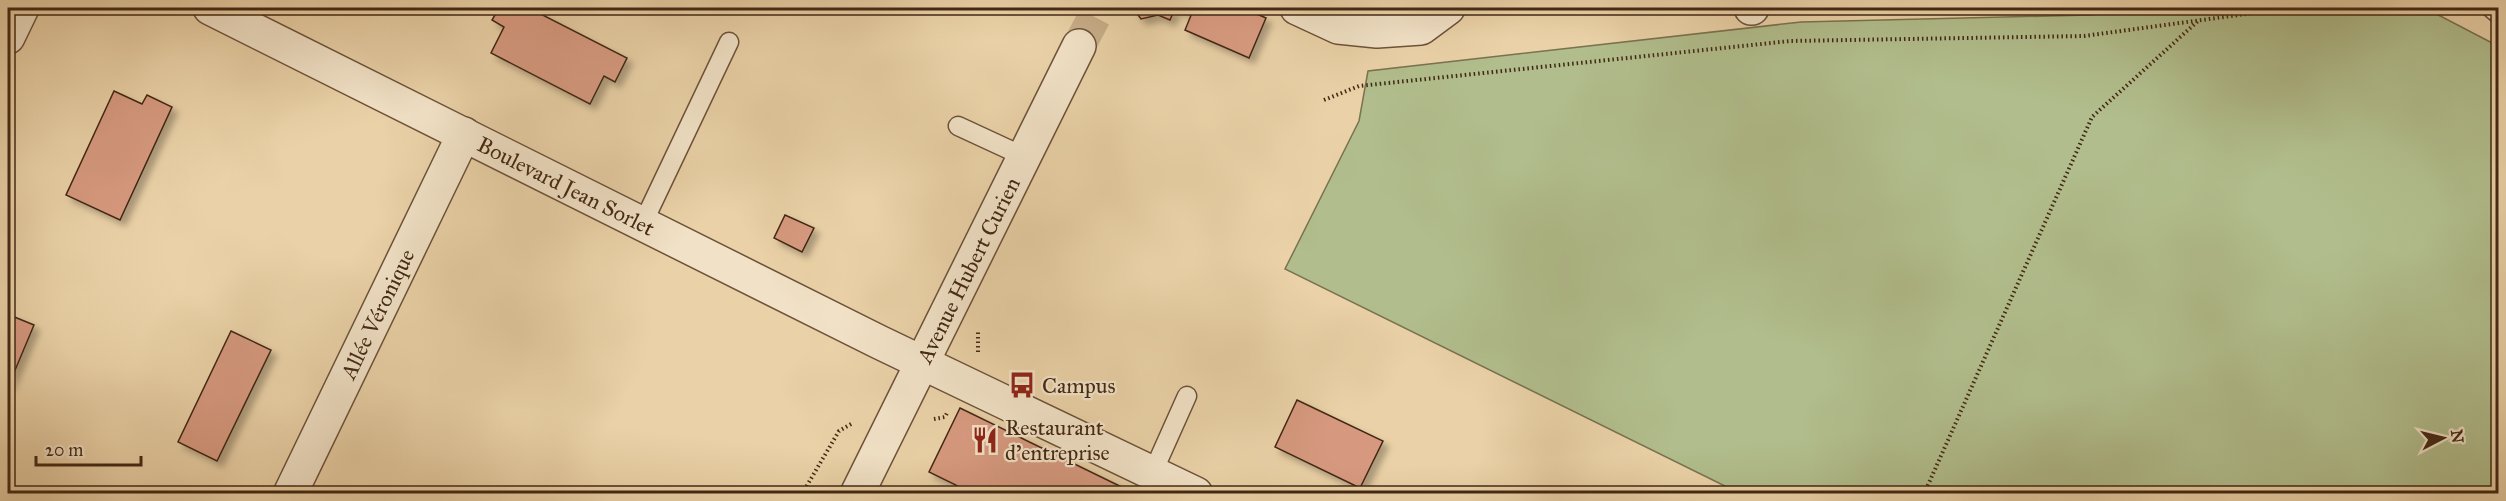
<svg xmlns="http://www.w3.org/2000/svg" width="2506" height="501" font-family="'IM FELL Great Primer',serif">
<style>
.green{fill:#b1bd8c;stroke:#7a7250;stroke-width:1.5}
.building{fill:#d6997f;stroke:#422814;stroke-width:1.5;filter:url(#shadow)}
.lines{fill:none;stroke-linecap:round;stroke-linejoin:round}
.minor-tunnel{stroke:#c8af8a;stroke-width:33;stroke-dasharray:33 16;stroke-linecap:butt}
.service-casing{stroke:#6c5239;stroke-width:21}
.minor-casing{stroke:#6c5239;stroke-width:36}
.path{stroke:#422814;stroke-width:4;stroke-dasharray:1.5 3;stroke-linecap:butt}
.service{stroke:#f1e1c6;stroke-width:18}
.minor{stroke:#f1e1c6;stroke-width:33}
.labels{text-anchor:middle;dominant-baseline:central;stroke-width:4.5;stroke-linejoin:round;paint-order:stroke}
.street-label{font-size:22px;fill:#422814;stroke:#f1e1c6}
.poi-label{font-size:22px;fill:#422814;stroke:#f1e1c6;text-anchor:start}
</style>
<defs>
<filter id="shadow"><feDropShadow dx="5.5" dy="5.5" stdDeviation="3" flood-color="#0004"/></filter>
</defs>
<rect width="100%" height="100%" fill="#ead1a7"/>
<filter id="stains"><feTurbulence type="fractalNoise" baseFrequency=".00333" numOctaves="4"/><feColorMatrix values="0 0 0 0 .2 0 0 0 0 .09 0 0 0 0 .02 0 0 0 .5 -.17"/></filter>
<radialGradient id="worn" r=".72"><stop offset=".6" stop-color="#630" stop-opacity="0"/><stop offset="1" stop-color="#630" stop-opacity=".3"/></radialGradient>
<path class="green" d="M 2155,8 L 2425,8 L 2498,46 L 2498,493 L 1739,493 L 1285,269 L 1359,121 L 1368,71 L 1801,22 L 2090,15 Z"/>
<path class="building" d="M 499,8 L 529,8 L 627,58 L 615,82 L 604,76 L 590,104 L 491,53 L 504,27 L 492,20 Z
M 1133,8 L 1194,8 L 1191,14 L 1175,8 L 1170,20 L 1158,15 L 1141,19 Z
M 1194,8 L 1243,8 L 1266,18 L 1249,58 L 1185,30 Z
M 114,91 L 142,104 L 147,95 L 172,107 L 120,220 L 66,195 Z
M 785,215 L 814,228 L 802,252 L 774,238 Z
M 12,316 L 34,325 L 8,387 L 8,325 Z
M 231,331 L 271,350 L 217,461 L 178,442 Z
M 1297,400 L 1383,441 L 1360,488 L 1275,447 Z
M 960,408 L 1136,494 L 957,494 L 960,487 L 929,472 Z"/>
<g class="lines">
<path class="minor-tunnel" d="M 1079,46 L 1099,8"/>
<g class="service-casing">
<path id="service" d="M 2491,8 L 2498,14
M 958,126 L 1025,157
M 643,223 L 729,42
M 1153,472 L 1187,396"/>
</g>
<g class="minor-casing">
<g id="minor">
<path id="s1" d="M 210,8 L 879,342 L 1196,494"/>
<path d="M 1297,8 L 1338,27 L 1377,31 L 1421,28 L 1448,8"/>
<path d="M 1751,8 L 1752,8"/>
<path d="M 8,37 L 22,8"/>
<path id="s2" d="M 290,494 L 464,134"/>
<path id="s3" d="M 857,494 L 1079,46"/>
</g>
</g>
<path class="path" d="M 1324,100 L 1359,86 L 1790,41 L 2084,36 L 2290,8
M 978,352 L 978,330
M 934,419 L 945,417 L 947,413
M 802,494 L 839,431 L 853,423
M 1924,494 L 2092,117 L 2198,21"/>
<use href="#service" class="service"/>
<use href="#minor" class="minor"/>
</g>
<defs>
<g id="bus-bare" transform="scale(2.07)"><path d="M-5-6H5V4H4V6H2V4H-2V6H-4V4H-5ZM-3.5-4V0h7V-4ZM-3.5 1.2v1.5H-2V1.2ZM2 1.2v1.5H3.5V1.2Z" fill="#8f2418" stroke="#f1e1c6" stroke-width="2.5" paint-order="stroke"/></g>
<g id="restaurant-bare" transform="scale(2.07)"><path d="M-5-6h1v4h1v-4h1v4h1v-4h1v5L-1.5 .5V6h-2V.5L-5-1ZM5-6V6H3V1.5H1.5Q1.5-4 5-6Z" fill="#8f2418" stroke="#f1e1c6" stroke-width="2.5" paint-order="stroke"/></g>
</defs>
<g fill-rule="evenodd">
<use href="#bus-bare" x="1022" y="385"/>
<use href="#restaurant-bare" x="985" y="440"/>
</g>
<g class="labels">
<g class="street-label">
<text stroke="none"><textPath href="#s1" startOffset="398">Boulevard Jean Sorlet</textPath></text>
<text stroke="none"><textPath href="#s3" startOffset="250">Avenue Hubert Curien</textPath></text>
<text stroke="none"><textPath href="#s2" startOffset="200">Allée Véronique</textPath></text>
</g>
<g class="poi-label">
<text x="1042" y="385">Campus</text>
<text x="1005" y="427">Restaurant<tspan x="1005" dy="25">d'entreprise</tspan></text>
</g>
</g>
<rect width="2506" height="501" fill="none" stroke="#ead1a7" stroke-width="30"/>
<rect x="9" y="9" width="2488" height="483" fill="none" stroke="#422814" stroke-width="3"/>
<rect x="15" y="15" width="2476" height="471" fill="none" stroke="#422814" stroke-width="1.5"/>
<g transform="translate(2443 438) rotate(83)" stroke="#f1e1c6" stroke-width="4.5" paint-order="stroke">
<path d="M0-4.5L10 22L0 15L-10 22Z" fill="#422814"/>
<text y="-9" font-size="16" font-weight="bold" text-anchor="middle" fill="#422814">N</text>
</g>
<path d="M36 456v9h105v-9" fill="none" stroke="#422814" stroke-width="3"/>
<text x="45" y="456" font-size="18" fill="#422814" stroke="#f1e1c6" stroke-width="4.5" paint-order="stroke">20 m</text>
<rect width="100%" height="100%" filter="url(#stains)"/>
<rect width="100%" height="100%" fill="url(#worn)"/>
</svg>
